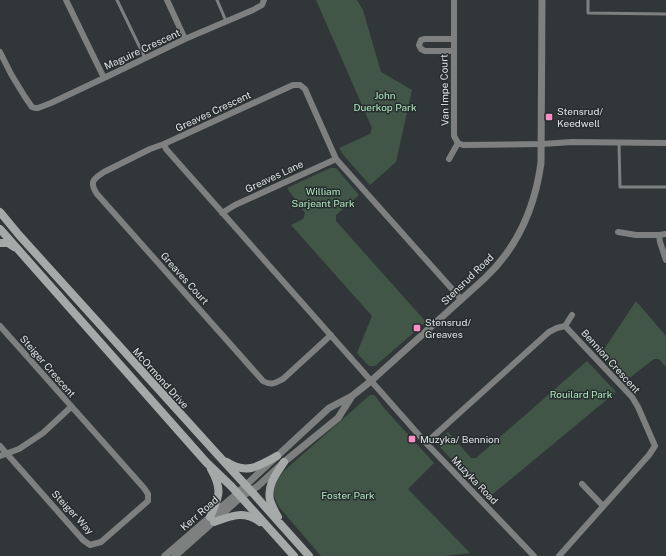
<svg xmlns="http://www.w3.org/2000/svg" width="666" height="556" font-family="'Public Sans',sans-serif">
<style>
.green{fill:#415646}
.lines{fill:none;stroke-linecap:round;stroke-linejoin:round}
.service{stroke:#7d807f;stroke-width:3}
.minor{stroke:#7d807f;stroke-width:6}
.tertiary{stroke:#7d807f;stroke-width:7}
.secondary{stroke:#a5aaa9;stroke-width:8}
.poi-dot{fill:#fb8fc4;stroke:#272d2e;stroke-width:1.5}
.labels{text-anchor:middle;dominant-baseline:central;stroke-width:3;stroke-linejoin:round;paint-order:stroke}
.street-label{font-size:10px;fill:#dfe3e3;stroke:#272d2e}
.park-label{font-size:10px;fill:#afe8bd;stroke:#272d2e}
.poi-label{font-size:10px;fill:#dfe3e3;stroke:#272d2e;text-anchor:start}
</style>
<rect width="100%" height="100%" fill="#313738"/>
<path class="green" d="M 316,0 L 357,0 L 363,10 L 381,72 L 412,90 L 396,162 L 370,185 L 345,157 L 339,148 L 370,134 L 372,128 Z
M 330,168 L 336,168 L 359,195 L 336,215 L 336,221 L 426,322 L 375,366 L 369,366 L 357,353 L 372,316 L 291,225 L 303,219 L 305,213 L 287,188 Z
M 636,301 L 666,336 L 666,367 L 659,359 L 654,359 L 627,380 L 601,354 Z
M 587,361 L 616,392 L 488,498 L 438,445 C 438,439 443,436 448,432 L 471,458 L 476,458 Z
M 370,395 L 374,395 L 376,397 L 384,408 L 434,463 L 408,489 L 470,553 L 445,556 L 321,556 L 279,507 C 270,490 273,485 285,470 Z"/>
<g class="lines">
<path class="service" d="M 117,0 L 145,58
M 217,0 L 226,21
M 588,0 L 588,13 L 666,14
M 619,143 L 620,187 L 666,187"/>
<path class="minor" d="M 66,0 L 104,78 L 185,39 L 253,10 L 262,5 L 264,0
M 167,0 L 185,39
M 454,0 L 454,136 L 458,143 L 463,145 L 542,144 L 572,142 L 666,143
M 453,39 L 425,39 L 421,40 L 419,45 L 421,49 L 425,51 L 453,51
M 0,52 L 11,74 L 25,97 L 32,107 L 35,108 L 38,108 L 51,103 L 104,78
M 164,144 L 150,149 L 104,172 C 93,179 89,182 97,194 L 263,381 C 272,386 275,383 283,379 L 331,335
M 449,159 L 458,143
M 222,213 L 235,205 L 336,159
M 618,232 L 636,235 L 659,235
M 666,234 L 659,235 L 660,242 L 666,260
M 461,299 L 336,159 L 305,89 L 300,85 L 293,85 L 164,144 L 166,149 L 426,443 L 534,556
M 0,326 L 144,488 L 148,494 L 148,501 L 101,542 L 90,545 L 83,540 L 0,446
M 565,326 L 572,315
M 426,443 L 549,332 L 557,328 L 565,326 L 632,397 L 638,407 L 655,446 L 649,455 L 559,556
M 0,456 L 19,449 L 43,433 L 71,407
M 582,484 L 603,506"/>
<path class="tertiary" d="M 165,556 L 232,498 L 329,408 L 352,396 L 371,381 L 485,278 C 518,247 535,206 541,163 L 542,0
M 175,556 L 241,497 L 258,486 L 284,462 L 338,418 L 352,396"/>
<path class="secondary" d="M 0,212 L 19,235 L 217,454 L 251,491 L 309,556
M 0,229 L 206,462 L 232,487 L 294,556
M 0,243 L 8,243 L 14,247
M 227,462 C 246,475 259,466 277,456
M 210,517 C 219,497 223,490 211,469
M 278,517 C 275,512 272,506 270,500 C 267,485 276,474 284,462
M 214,522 C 231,516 244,510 260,522"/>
</g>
<g class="poi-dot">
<rect x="545" y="113" width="8" height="8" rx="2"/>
<rect x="413" y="324" width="8" height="8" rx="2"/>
<rect x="408" y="435" width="8" height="8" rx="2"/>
</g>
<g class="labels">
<g class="street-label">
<text transform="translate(142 49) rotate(-25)">Maguire Crescent</text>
<text transform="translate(444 90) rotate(-91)">Van Impe Court</text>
<text transform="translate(213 111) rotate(-25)">Greaves Crescent</text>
<text transform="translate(274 176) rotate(-25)">Greaves Lane</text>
<text transform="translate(185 278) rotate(48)">Greaves Court</text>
<text transform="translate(467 279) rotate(-44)">Stensrud Road</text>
<text transform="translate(611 361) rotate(48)">Bennion Crescent</text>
<text transform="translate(48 366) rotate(49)">Steiger Crescent</text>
<text transform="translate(161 378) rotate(48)">McOrmond Drive</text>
<text transform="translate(475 480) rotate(46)">Muzyka Road</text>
<text transform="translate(73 512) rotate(47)">Steiger Way</text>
<text transform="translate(199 513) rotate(-41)">Kerr Road</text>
</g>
<g class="park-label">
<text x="385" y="95">John<tspan x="385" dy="12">Duerkop Park</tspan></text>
<text x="323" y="191">William<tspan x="323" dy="12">Sarjeant Park</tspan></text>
<text x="581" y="394">Rouilard Park</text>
<text x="348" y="495">Foster Park</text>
</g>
<g class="poi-label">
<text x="557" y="111">Stensrud/<tspan x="557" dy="12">Keedwell</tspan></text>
<text x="425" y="322">Stensrud/<tspan x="425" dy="12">Greaves</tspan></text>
<text x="420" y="439">Muzyka/ Bennion</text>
</g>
</g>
</svg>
